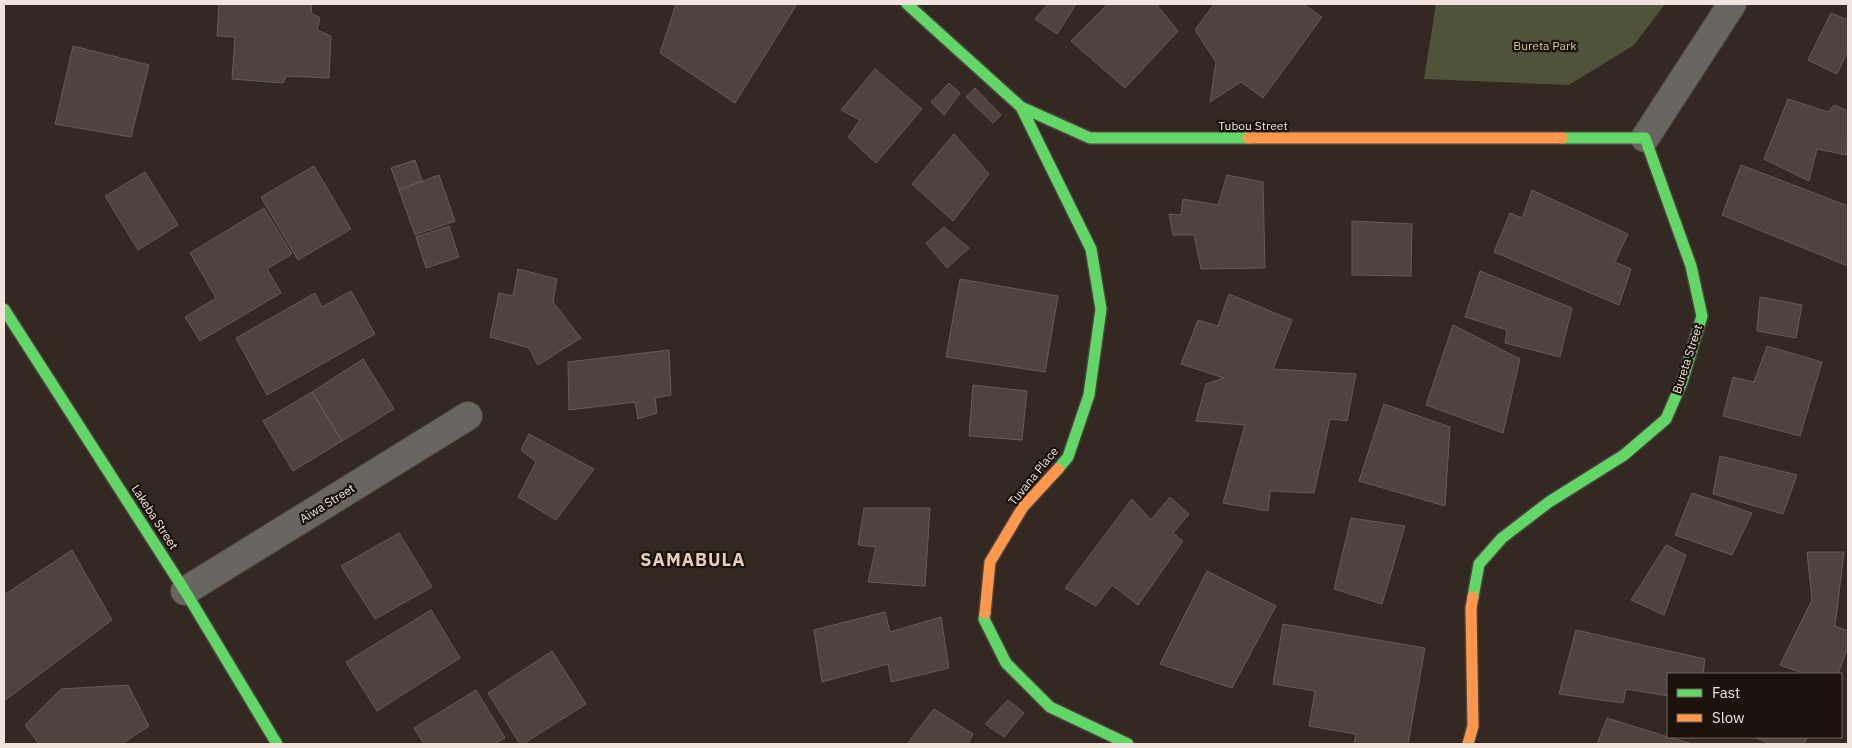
<svg xmlns="http://www.w3.org/2000/svg" width="1852" height="748" font-family="'IBM Plex Sans',sans-serif">
<style>
.green{fill:#51523a}
.building{fill:#4f433f;stroke:#665b57}
.lines{fill:none;stroke-linecap:round;stroke-linejoin:round}
.street-casing{stroke:#4c433e;stroke-width:30}
.fast-casing{stroke:#4c433e;stroke-width:14}
.slow-casing{stroke:#4c433e;stroke-width:14}
.street{stroke:#696561;stroke-width:28}
.fast{stroke:#63d668;stroke-width:11}
.slow{stroke:#ff974d;stroke-width:11}
.labels{text-anchor:middle;dominant-baseline:central;stroke-width:4.5;stroke-linejoin:round;paint-order:stroke}
.park-label{font-size:12px;fill:#c7cc8f;stroke:#1b120c}
.street-label{font-size:12px;fill:#f2e4dc;stroke:#1b120c}
.district-label{font-size:18px;font-weight:bold;letter-spacing:1px;fill:#e8ccbc;stroke:#1b120c}
</style>
<rect width="100%" height="100%" fill="#332822"/>
<path class="green" d="M 1436,4 L 1665,4 L 1634,45 L 1569,85 L 1424,79 Z"/>
<path class="building" d="M 219,4 L 312,4 L 311,13 L 320,18 L 317,30 L 331,36 L 329,78 L 286,76 L 283,83 L 232,79 L 235,37 L 217,36 Z
M 676,4 L 797,4 L 735,103 L 660,53 Z
M 1048,4 L 1076,4 L 1057,34 L 1035,19 Z
M 1108,4 L 1156,4 L 1178,31 L 1125,88 L 1071,41 Z
M 1214,4 L 1303,4 L 1322,17 L 1263,98 L 1241,82 L 1210,102 L 1216,62 L 1195,30 Z
M 1831,13 L 1848,20 L 1848,51 L 1837,74 L 1808,60 Z
M 73,46 L 149,65 L 131,137 L 55,124 Z
M 875,69 L 922,109 L 876,163 L 848,137 L 860,120 L 841,110 Z
M 949,83 L 960,93 L 944,115 L 931,102 Z
M 975,88 L 1001,115 L 993,123 L 966,97 Z
M 1788,99 L 1828,112 L 1834,105 L 1848,111 L 1847,155 L 1817,149 L 1809,181 L 1764,159 Z
M 954,134 L 989,174 L 953,221 L 912,184 Z
M 415,160 L 422,181 L 399,190 L 391,168 Z
M 1741,165 L 1848,206 L 1848,266 L 1722,215 Z
M 314,166 L 351,229 L 298,260 L 261,197 Z
M 145,172 L 178,225 L 138,250 L 105,196 Z
M 439,175 L 455,221 L 415,235 L 399,190 Z
M 1227,175 L 1263,182 L 1265,268 L 1201,269 L 1194,235 L 1173,235 L 1169,214 L 1181,215 L 1183,199 L 1218,205 Z
M 1532,190 L 1628,234 L 1615,262 L 1631,269 L 1619,305 L 1494,252 L 1510,213 L 1522,218 Z
M 264,208 L 292,254 L 267,269 L 281,293 L 200,341 L 185,317 L 216,298 L 190,253 Z
M 1352,221 L 1412,224 L 1411,276 L 1352,275 Z
M 449,226 L 459,257 L 426,268 L 416,237 Z
M 944,227 L 969,248 L 947,268 L 926,243 Z
M 518,269 L 557,279 L 553,302 L 581,338 L 538,365 L 529,348 L 490,337 L 499,293 L 513,296 Z
M 1480,271 L 1572,308 L 1560,357 L 1505,343 L 1507,330 L 1465,317 Z
M 960,279 L 1058,296 L 1045,372 L 946,357 Z
M 351,291 L 375,334 L 267,395 L 236,338 L 315,293 L 322,307 Z
M 1229,294 L 1292,320 L 1273,369 L 1356,374 L 1347,421 L 1330,419 L 1314,493 L 1270,491 L 1268,511 L 1223,503 L 1245,425 L 1196,421 L 1206,384 L 1224,378 L 1181,364 L 1198,320 L 1218,326 Z
M 1760,297 L 1802,305 L 1796,338 L 1757,331 Z
M 1453,325 L 1520,359 L 1503,433 L 1426,405 Z
M 1767,346 L 1822,362 L 1800,436 L 1723,416 L 1733,377 L 1754,382 Z
M 669,350 L 671,395 L 655,398 L 657,413 L 638,419 L 635,402 L 569,410 L 568,362 Z
M 363,359 L 394,409 L 342,441 L 312,392 Z
M 973,385 L 1027,391 L 1022,440 L 969,436 Z
M 312,392 L 342,441 L 293,471 L 263,421 Z
M 1384,404 L 1450,427 L 1445,506 L 1359,481 Z
M 529,434 L 594,469 L 556,520 L 518,497 L 536,462 L 521,450 Z
M 1720,456 L 1797,475 L 1783,514 L 1713,494 Z
M 1692,493 L 1752,513 L 1732,555 L 1675,535 Z
M 1170,497 L 1189,514 L 1173,533 L 1183,541 L 1138,605 L 1112,585 L 1096,606 L 1065,588 L 1132,499 L 1151,520 Z
M 864,508 L 930,508 L 925,586 L 868,582 L 876,547 L 858,545 Z
M 1351,518 L 1405,526 L 1382,604 L 1334,589 Z
M 399,533 L 432,587 L 375,619 L 341,566 Z
M 1666,545 L 1686,555 L 1664,615 L 1631,600 Z
M 72,550 L 112,620 L 4,701 L 4,595 Z
M 1807,552 L 1844,552 L 1835,626 L 1848,631 L 1848,647 L 1838,674 L 1805,674 L 1780,665 L 1812,600 Z
M 1207,571 L 1276,606 L 1232,688 L 1160,664 Z
M 431,610 L 460,658 L 377,711 L 346,662 Z
M 885,612 L 890,632 L 941,617 L 949,668 L 891,682 L 888,664 L 822,682 L 814,630 Z
M 1283,624 L 1425,648 L 1408,744 L 1354,744 L 1356,734 L 1309,726 L 1315,691 L 1273,684 Z
M 1576,630 L 1705,659 L 1703,674 L 1668,674 L 1668,696 L 1626,689 L 1623,703 L 1559,694 Z
M 552,651 L 586,704 L 523,744 L 520,744 L 488,693 Z
M 128,685 L 149,726 L 122,744 L 39,744 L 25,725 L 61,689 Z
M 476,690 L 505,738 L 494,744 L 424,744 L 414,728 Z
M 1008,700 L 1024,713 L 1004,737 L 985,724 Z
M 934,709 L 973,734 L 968,744 L 907,744 Z
M 1607,718 L 1668,737 L 1693,744 L 1597,744 Z
M 1754,737 L 1808,737 L 1804,744 L 1771,744 Z"/>
<g class="lines">
<g class="street-casing">
<path id="street" d="M 1645,138 L 1732,4
M 185,591 L 468,416"/>
</g>
<g class="fast-casing">
<path id="fast" d="M 907,4 L 1021,107 L 1090,138 L 1248,138
M 1021,107 L 1091,249 L 1101,309 L 1089,395 L 1068,457 L 1058,469
M 4,309 L 185,591 L 277,744
M 1473,597 L 1479,564 L 1502,538 L 1549,502 L 1624,455 L 1666,419 L 1682,382 L 1702,316 L 1691,266 L 1645,138 L 1562,138
M 985,613 L 984,619 L 1006,663 L 1050,707 L 1128,744"/>
</g>
<g class="slow-casing">
<path id="slow" d="M 1248,138 L 1562,138
M 985,613 L 990,562 L 1023,507 L 1058,469
M 1468,744 L 1473,726 L 1471,608 L 1473,597"/>
</g>
<use href="#street" class="street"/>
<use href="#fast" class="fast"/>
<use href="#slow" class="slow"/>
</g>
<g class="labels">
<g class="park-label">
<text x="1545" y="45">Bureta Park</text>
</g>
<g class="street-label">
<text x="1253" y="125">Tubou Street</text>
<text transform="translate(1687 359) rotate(-72)">Bureta Street</text>
<text transform="translate(1033 476) rotate(-51)">Tuvana Place</text>
<text transform="translate(327 503) rotate(-32)">Aiwa Street</text>
<text transform="translate(155 517) rotate(57)">Lakeba Street</text>
</g>
<g class="district-label">
<text x="693" y="559">SAMABULA</text>
</g>
</g>
<rect width="1852" height="748" fill="none" stroke="#f2e4dc" stroke-width="10"/>
<rect x="1667" y="673" width="175" height="65" fill="#1b120c" stroke="#71665f"/>
<rect x="1677" y="689" width="25" height="8" fill="#63d668" stroke="#71665f"/>
<text x="1712" y="698" font-size="15" fill="#f2e4dc">Fast</text>
<rect x="1677" y="714" width="25" height="8" fill="#ff974d" stroke="#71665f"/>
<text x="1712" y="723" font-size="15" fill="#f2e4dc">Slow</text>
</svg>
